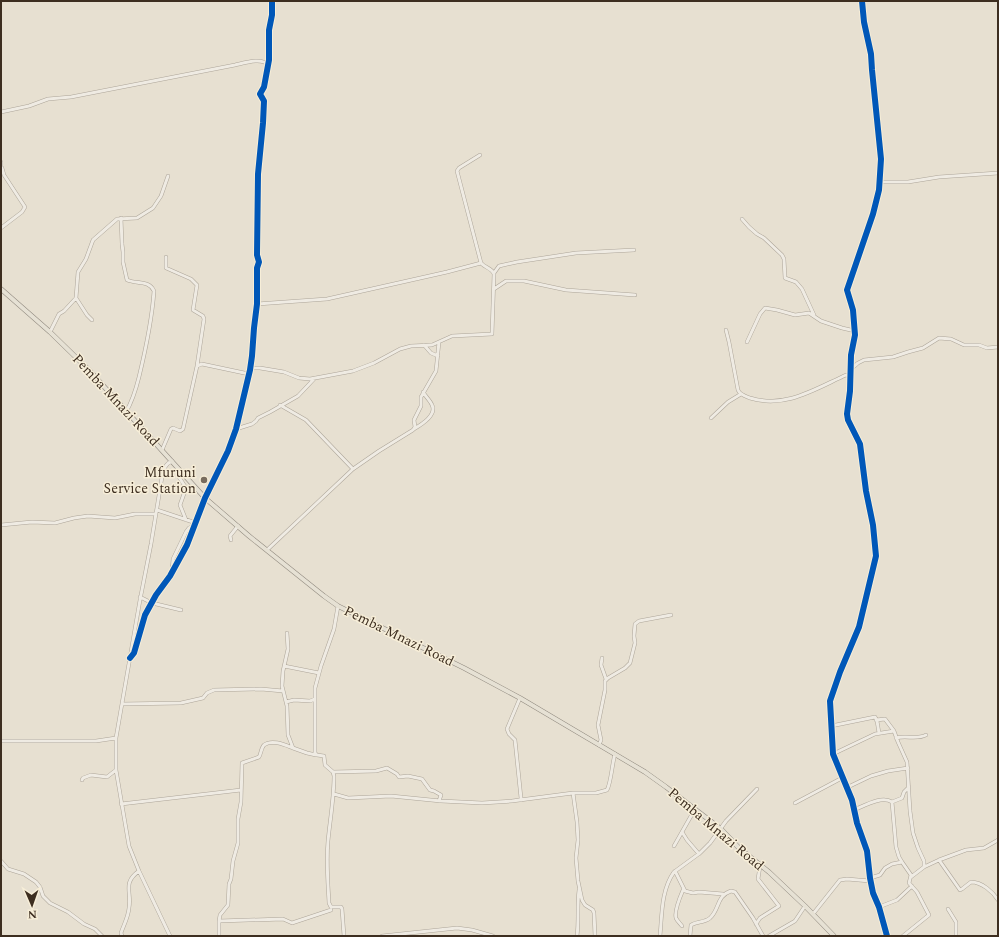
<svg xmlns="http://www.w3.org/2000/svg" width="999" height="937" font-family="Spectral,serif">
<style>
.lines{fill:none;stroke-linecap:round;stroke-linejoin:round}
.minor-casing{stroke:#ada599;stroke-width:4}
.major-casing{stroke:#928b80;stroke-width:5}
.minor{stroke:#efebe3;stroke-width:3}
.major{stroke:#e6e1d4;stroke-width:4}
.cycleway-casing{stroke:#f7eed8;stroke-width:8}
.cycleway{stroke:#0057b8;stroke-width:6}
.poi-dot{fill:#786c5e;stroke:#f7eed8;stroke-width:1.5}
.labels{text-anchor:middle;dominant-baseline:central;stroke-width:3;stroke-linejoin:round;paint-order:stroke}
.street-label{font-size:14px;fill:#3d2e20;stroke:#f7eed8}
.poi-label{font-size:14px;fill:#3d2e20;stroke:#f7eed8;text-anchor:end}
</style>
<rect width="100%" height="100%" fill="#e7e0d1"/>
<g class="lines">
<g class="minor-casing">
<path id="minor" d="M 862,1 L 864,22 L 871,54 L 872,70 L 881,159 L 879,190 L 873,214 L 847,290 L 853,310 L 855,335 L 851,355 L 850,391 L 847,414 L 848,420 L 860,444 L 866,491 L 873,525 L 876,556 L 859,627 L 840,672 L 830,701 L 833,754 L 852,800 L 857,823 L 867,851 L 870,878 L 873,893 L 879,907 L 887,936
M 1,112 L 29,106 L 48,99 L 71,97 L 235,65 C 244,63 262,57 268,65
M 1,162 L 1,169
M 880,182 L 908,182 L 939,177 L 998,173
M 121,218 L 122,244 L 123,252 L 123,262 L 127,280 C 136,284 149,280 154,291 C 152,320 146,348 139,377 C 136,389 133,400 126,412
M 742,219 L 749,227 L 757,234 L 764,238 L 782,255 L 784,259 L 785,278 L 796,282 L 802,289 L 814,315
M 1,228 L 22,212 L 25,207 L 4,175 L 2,168
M 166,257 L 166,268 L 191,279 L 197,285 L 193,310 L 203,316 L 204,319 L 197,366
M 494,273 L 499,266 L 517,262 L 576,253 L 634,250
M 494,289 L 506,281 L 524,281 L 566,290 L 635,295
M 76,298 L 87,315 L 92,320
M 257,304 L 327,299 L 447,272 L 481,263
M 726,330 L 729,342 L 738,390 C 740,395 745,396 750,398 C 785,409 815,389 846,375 L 850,376
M 50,332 L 59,314 L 64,311 L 76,298 L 78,272 L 86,259 L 93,240 L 117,219 L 137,218 L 153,208 L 161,196 L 168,176
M 747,342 L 760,314 L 765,308 L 777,310 L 795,315 L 809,313 L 821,321 L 842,328 L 855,331
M 424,345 L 431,353 L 438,356
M 851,369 L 858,363 L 864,360 L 893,357 L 908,352 L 923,348 L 939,338 L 951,339 L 964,345 L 979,345 L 987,348 L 998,347
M 250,370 L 254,368 L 260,368 L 284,372 L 299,378 L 310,379 L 353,371 L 374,363 L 400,349 L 411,346 L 432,345 L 452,336 L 492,334 L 494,274 C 492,268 485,268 481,263 L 457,171 L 459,168 L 480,155
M 280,405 L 306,420 L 353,469
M 711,418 L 728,402 L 741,394
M 236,429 L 252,424 L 256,421 L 258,418 L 270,412 L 298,396 L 315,378
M 414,429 C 421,425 437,415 432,405 C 430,400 425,396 423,392
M 162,450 L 171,429 L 173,428 L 180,431 L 183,429 L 197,366 L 202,364 L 249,374
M 181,471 L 179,477 L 186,488 L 180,505 L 186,520
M 157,510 L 196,523
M 1,525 L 32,522 L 55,523 L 74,518 L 88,516 L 115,518 L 135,514 L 156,514
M 231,540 L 230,536 L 238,526
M 267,550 L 353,469 L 379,451 L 413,430 L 415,427 L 414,420 L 421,406 L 421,397 L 436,371 L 439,342
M 172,571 L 173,559 L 186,532 L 189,528 L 196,525
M 140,597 L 152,603 L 181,610
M 338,606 L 334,629 L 321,666 L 315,688 L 315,753 L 317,755 L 324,756 L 325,765 L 333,772 L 334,776 C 334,798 330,820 328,841 C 326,862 328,883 329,903 L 331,907 L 341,907 L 342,909 L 344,936
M 287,633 L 288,649 L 283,671 L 282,686 L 287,706 L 288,735 L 293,748 L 307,753 L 316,755
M 130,658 L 134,653 L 145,615 L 156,595 L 170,576 L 187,545 L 205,498 L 228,451 L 236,429 L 250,370 L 252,356 L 254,328 L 257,304 L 257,268 L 259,262 L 257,255 L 258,174 L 263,123 L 264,101 L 260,94 L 264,87 L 269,60 L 269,30 L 272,15 L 272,1
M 602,658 L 601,665 L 606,679
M 284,666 L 319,673
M 520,698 L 507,729 L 509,734 L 515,740 L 521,798 L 522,800
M 286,702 L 294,700 L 310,701 L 315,699
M 122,704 L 181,703 L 203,698 L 207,693 L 214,690 L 261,689 L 283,691
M 876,720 L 885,719 L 894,731 L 898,742 L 907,762 L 910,811 L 913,833 L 918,848 L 924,861 L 924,867 L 911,877
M 831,726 L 875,717 L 877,721 L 879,733
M 896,738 C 906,735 917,740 926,735
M 1,741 L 96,741 L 116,738
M 599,745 L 601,740 L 598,725 L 605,690 L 605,681 L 608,678 L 625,668 L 630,663 L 635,643 L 634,636 L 635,624 L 639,621 L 671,615
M 833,754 L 875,734 L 894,731
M 333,772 L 376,771 L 387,768 L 397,774 L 399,777 L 408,776 L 422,779 L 430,790 L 434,791 L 441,795 L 439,801
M 82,780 L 83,778 L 91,775 L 107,777 L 116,770
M 846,788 L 871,776 L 888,771 L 908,768
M 574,793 L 596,793 L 607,790 C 611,783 612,764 615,754
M 334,794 L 348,798 L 391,796 L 441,801 L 482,803 L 512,801 L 573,793 L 577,822 L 578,840 L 576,858 L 578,881 L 582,900 L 585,905 L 593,910 L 594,913 L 595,936
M 795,803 L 842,778
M 121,804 L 241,790
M 854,810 C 864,806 882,795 892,802
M 682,832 L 687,840 L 699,854
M 674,846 L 695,809
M 939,860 L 966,850 L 984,848 L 998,840
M 1,861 L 8,869 L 24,874 L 36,882 L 40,887 L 43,896 L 50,903 L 68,912 L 84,924 L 95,929 L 102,936
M 902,862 L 899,857 L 896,847 L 892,802 L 902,798 L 904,792 L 909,787
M 924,867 L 939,860 L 960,890 L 962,889 L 971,882 C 982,882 993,892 998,900
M 675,871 L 685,891 L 693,893 L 699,892 L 723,894
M 870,878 L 880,875 L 885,868 L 892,864 L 902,862 L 911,875 L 909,883 L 917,892 L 929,915 L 903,936
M 879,907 L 897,900 L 912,886
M 948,909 L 956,922 L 956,936
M 813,914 L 840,880 L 847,879 L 870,881
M 219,921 L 283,919 L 292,923 L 331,910
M 756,924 L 760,918 L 779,906 L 758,879 L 760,866
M 682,926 C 680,923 677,921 676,918 C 674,911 680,897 683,890
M 122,936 L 121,933 C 124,924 128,918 129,908 C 132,892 122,883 139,871
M 170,936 L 139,871 L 129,846 L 116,770 L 116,738 L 140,600 L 151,544 L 162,477 C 164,469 165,464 172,461
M 219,936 L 219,921 L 220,915 L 228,905 L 229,884 L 231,879 L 233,861 L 238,843 L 238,819 L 241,802 L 242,763 L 259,757 C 261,754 261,748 264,745 C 272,739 285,745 293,748
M 382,936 L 457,928 L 472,930 L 493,936
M 577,936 C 579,921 577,905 579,890
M 660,936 C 662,915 661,890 674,872 L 700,853 L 710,843 L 726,821 L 757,789
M 690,936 L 691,925 C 698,921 704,923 710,918 C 720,909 716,896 731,891 L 735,892 L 753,918 L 763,936
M 769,936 L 795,921 L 805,906"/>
</g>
<g class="major-casing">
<path id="major" d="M 1,289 L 50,332 L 89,370 L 205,498 L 249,536 L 324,596 L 338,606 L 464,668 L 520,698 L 645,772 L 666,787 L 721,829 L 739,848 L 769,872 L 805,906 L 834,936"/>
</g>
<use href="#minor" class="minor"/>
<use href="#major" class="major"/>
<g class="cycleway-casing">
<path id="cycleway" d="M 862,1 L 864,22 L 871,54 L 872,70 L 881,159 L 879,190 L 873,214 L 847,290 L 853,310 L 855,335 L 851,355 L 850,391 L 847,414 L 848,420 L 860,444 L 866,491 L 873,525 L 876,556 L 859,627 L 840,672 L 830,701 L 833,754 L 852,800 L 857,823 L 867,851 L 870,878 L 873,893 L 879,907 L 887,936
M 130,658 L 134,653 L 145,615 L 156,595 L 170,576 L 187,545 L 205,498 L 228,451 L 236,429 L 250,370 L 252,356 L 254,328 L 257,304 L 257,268 L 259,262 L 257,255 L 258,174 L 263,123 L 264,101 L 260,94 L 264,87 L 269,60 L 269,30 L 272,15 L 272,1"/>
</g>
<use href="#cycleway" class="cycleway"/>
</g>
<circle class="poi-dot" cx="204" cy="480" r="4"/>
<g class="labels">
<g class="street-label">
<text transform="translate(116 400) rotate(47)">Pemba Mnazi Road</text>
<text transform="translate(399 636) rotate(26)">Pemba Mnazi Road</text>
<text transform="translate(716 829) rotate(40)">Pemba Mnazi Road</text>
</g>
<g class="poi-label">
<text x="196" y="472">Mfuruni<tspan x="196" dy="16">Service Station</tspan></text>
</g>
</g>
<rect width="999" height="937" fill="none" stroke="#3d2e20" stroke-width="4"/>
<g transform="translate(32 905) rotate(178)" stroke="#f7eed8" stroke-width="3" paint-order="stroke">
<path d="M0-3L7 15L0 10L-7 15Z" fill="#3d2e20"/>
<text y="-6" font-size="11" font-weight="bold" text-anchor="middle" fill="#3d2e20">N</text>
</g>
</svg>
